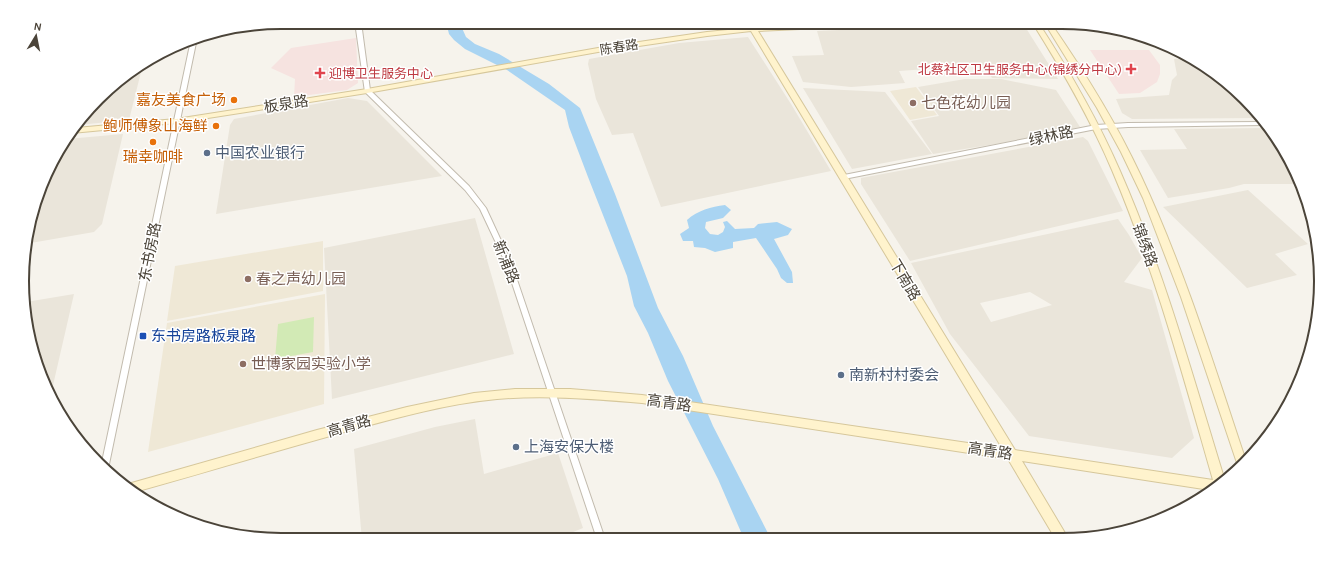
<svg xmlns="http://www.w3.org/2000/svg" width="1343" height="562" font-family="Karla,'Noto Sans SC',sans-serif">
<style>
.residential{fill:#eae5da;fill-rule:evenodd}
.education{fill:#efe8d6}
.medical{fill:#f6e3e0}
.green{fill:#d2eab5}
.water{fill:#a9d4f2}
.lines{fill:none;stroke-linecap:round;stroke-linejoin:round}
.street-casing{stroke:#c2bbae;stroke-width:2}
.secondary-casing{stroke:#d6c79b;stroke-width:2}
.street{fill:#fff;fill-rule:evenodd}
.secondary{fill:#fff3cd;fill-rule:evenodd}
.health-dot{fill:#e0444e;stroke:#fff;stroke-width:1.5}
.food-dot{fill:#e8710a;stroke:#fff;stroke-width:1.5}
.education-dot{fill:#8d6e63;stroke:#fff;stroke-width:1.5}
.service-dot{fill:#5c6f8a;stroke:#fff;stroke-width:1.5}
.transit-dot{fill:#1a4fb4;stroke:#fff;stroke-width:1.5}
.labels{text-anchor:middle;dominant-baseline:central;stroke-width:3;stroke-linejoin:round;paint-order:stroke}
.far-street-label{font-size:13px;fill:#4b4439;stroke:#fff}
.far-health-label{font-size:13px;fill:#be3a42;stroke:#fff;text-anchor:end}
.food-label{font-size:15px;fill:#c56008;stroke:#fff;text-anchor:end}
.education-label{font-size:15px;fill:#785e54;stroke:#fff;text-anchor:start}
.street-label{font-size:15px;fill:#4b4439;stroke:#fff}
.service-label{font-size:15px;fill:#4e5e75;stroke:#fff;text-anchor:start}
.transit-label{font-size:15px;fill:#164399;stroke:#fff;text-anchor:start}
.rim{fill:none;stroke:#4b4439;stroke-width:2}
</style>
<rect width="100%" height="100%" fill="#f6f3ec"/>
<path class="residential" d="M 1013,22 L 1024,25 L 1058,79 L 992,78 L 984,65 L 899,71 L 905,83 L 851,87 L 803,82 L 792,56 L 824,55 L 817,31 Z
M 748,37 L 791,104 L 831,171 L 661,207 L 633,133 L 612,135 L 596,99 L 588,64 L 589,59 L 679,43 Z
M 1185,58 L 1233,86 L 1257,118 L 1132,119 L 1122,113 L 1116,99 L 1169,95 L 1172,80 L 1177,75 L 1174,59 Z
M 142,68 L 129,120 L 78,125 L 110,86 Z
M 965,79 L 1001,79 L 1056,90 L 1080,127 L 1002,143 L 933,154 L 911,121 L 939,116 L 918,87 Z
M 803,88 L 885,92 L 932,154 L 852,169 Z
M 348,98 L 367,101 L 442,176 L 216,214 L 230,125 L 234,119 Z
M 1265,128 L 1294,166 L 1299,184 L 1244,184 L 1229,188 L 1168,198 L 1140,150 L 1187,149 L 1174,129 Z
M 123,134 L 102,224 L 94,232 L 25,244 L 57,152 L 67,139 Z
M 1083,137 L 1088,141 L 1123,211 L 910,261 L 861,184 L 861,178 Z
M 1248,190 L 1308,244 L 1275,254 L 1297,275 L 1247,288 L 1163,207 Z
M 475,218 L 514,354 L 332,399 L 324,248 Z
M 1118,219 L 1129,235 L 1142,258 L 1124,282 L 1152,290 L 1194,438 L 1172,458 L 1029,436 L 950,334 L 911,263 ZM 1030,292 L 1052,305 L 991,322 L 980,303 Z
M 74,294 L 51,394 L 27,331 L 26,302 Z
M 475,419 L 484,474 L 558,453 L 583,528 L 556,539 L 362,540 L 354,449 L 435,427 Z"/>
<path class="education" d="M 916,87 L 937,115 L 910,120 L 890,91 Z
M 323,241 L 323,291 L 167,321 L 175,266 Z
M 325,294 L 324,404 L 148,452 L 167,323 Z"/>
<path class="medical" d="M 356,38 L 358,83 L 347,90 L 294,97 L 295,79 L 271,68 L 291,48 Z
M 1090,50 L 1149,50 L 1160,65 L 1160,74 L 1157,82 L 1140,93 L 1119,94 Z"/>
<path class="green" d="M 314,317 L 313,352 L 275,359 L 278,324 Z"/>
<path class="water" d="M 446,22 L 462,22 L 462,28 L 466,37 L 475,44 L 499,54 L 549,84 L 580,108 L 615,194 L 658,308 L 683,356 L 713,426 L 771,539 L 744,539 L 718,479 L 668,381 L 648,333 L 634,306 L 627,276 L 588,177 L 569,127 L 565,110 L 507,70 L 465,49 L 454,40 L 449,34 Z
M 725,205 L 731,210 L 723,218 L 706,222 L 705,228 L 710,234 L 718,235 L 723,232 L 725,227 L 723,222 L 727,221 L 735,229 L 754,228 L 758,224 L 777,222 L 792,229 L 788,235 L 774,239 L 792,272 L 793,283 L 787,283 L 781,278 L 777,269 L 756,238 L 733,242 L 733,248 L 715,252 L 705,248 L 694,247 L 693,241 L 683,241 L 680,234 L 689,228 L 687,220 C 698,210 711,207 725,205 Z"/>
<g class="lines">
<g class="street-casing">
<path id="street" d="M 355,22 L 361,22 L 370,90 L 469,186 L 486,208 L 511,262 L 605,539 L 597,539 L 505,262 L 480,209 L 465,190 L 365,92 Z
M 196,37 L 197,38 L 108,469 L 102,462 L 191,40 Z
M 1260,122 L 1263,125 L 1128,127 L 1096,129 L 844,179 L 841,177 L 844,175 L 1096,125 L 1128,123 Z"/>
</g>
<g class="secondary-casing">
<path id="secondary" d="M 746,22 L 752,22 L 755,27 L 866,22 L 912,22 L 909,24 L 758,31 L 1015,450 L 1213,480 C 1183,376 1155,271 1112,170 C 1090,118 1062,70 1032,22 L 1038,22 C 1069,70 1097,118 1120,171 C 1164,271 1193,377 1225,481 L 1210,490 L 1022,461 L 1068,538 L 1055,538 L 1008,459 L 642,403 C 594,399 545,395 497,399 C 444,404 392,419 341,433 C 272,452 203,473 135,492 L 124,487 L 128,484 L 317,430 L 407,407 L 474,393 L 515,389 L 570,389 L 642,395 L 1002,448 L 751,31 L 707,36 L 598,52 L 367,93 L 176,123 L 72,133 L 76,128 L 176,119 L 367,89 L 598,48 L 707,32 L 749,28 Z
M 1044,22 L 1050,22 C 1084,71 1116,122 1141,176 C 1184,268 1214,365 1246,461 L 1239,469 L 1181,297 L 1143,198 L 1121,152 L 1097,108 Z"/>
</g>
<use href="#street" class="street"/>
<use href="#secondary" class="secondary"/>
</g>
<g class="health-dot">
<path d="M1129 63h4v4h4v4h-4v4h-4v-4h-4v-4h4z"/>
<path d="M318 67h4v4h4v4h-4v4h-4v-4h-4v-4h4z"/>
</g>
<g class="food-dot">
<circle cx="234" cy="100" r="4"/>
<circle cx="216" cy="126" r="4"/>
<circle cx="153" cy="142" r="4"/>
</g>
<g class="education-dot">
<circle cx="913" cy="103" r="4"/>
<circle cx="248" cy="279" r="4"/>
<circle cx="243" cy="364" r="4"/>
</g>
<g class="service-dot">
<circle cx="207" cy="153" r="4"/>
<circle cx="841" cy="375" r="4"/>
<circle cx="516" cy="447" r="4"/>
</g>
<rect class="transit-dot" x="139" y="332" width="8" height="8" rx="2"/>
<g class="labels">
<g class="far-street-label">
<text transform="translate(619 47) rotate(-9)">陈春路</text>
</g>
<g class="far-health-label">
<text x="1122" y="69">北蔡社区卫生服务中心(锦绣分中心)</text>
<text x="329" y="73" text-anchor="start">迎博卫生服务中心</text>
</g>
<g class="food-label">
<text x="226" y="100">嘉友美食广场</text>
<text x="208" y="126">鲍师傅象山海鲜</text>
<text x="153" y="157" text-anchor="middle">瑞幸咖啡</text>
</g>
<g class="education-label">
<text x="921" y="103">七色花幼儿园</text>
<text x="256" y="279">春之声幼儿园</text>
<text x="251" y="364">世博家园实验小学</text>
</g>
<g class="street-label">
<text transform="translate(286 104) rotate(-9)">板泉路</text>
<text transform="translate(1051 136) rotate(-12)">绿林路</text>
<text transform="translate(1145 245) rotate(70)">锦绣路</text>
<text transform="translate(150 252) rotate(-79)">东书房路</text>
<text transform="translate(506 262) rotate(68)">新浦路</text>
<text transform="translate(905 280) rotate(59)">下南路</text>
<text transform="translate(669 403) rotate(8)">高青路</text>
<text transform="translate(349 426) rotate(-16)">高青路</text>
<text transform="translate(990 451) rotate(9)">高青路</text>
</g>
<g class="service-label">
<text x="215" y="153">中国农业银行</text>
<text x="849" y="375">南新村村委会</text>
<text x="524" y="447">上海安保大楼</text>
</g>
<g class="transit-label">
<text x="151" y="336">东书房路板泉路</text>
</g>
</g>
<path d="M0 0H1343V562H0ZM281 29H1062A252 252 0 0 1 1314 281V281A252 252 0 0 1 1062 533H281A252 252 0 0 1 29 281V281A252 252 0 0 1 281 29Z" fill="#fff" fill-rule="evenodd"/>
<path class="rim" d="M281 29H1062A252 252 0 0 1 1314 281V281A252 252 0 0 1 1062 533H281A252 252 0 0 1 29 281V281A252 252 0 0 1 281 29Z"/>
<g transform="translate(36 36) rotate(10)" stroke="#ffffff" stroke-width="3" paint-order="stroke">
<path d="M0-3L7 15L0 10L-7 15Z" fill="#4b4439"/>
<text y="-6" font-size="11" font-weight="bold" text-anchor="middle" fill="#4b4439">N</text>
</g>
</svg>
